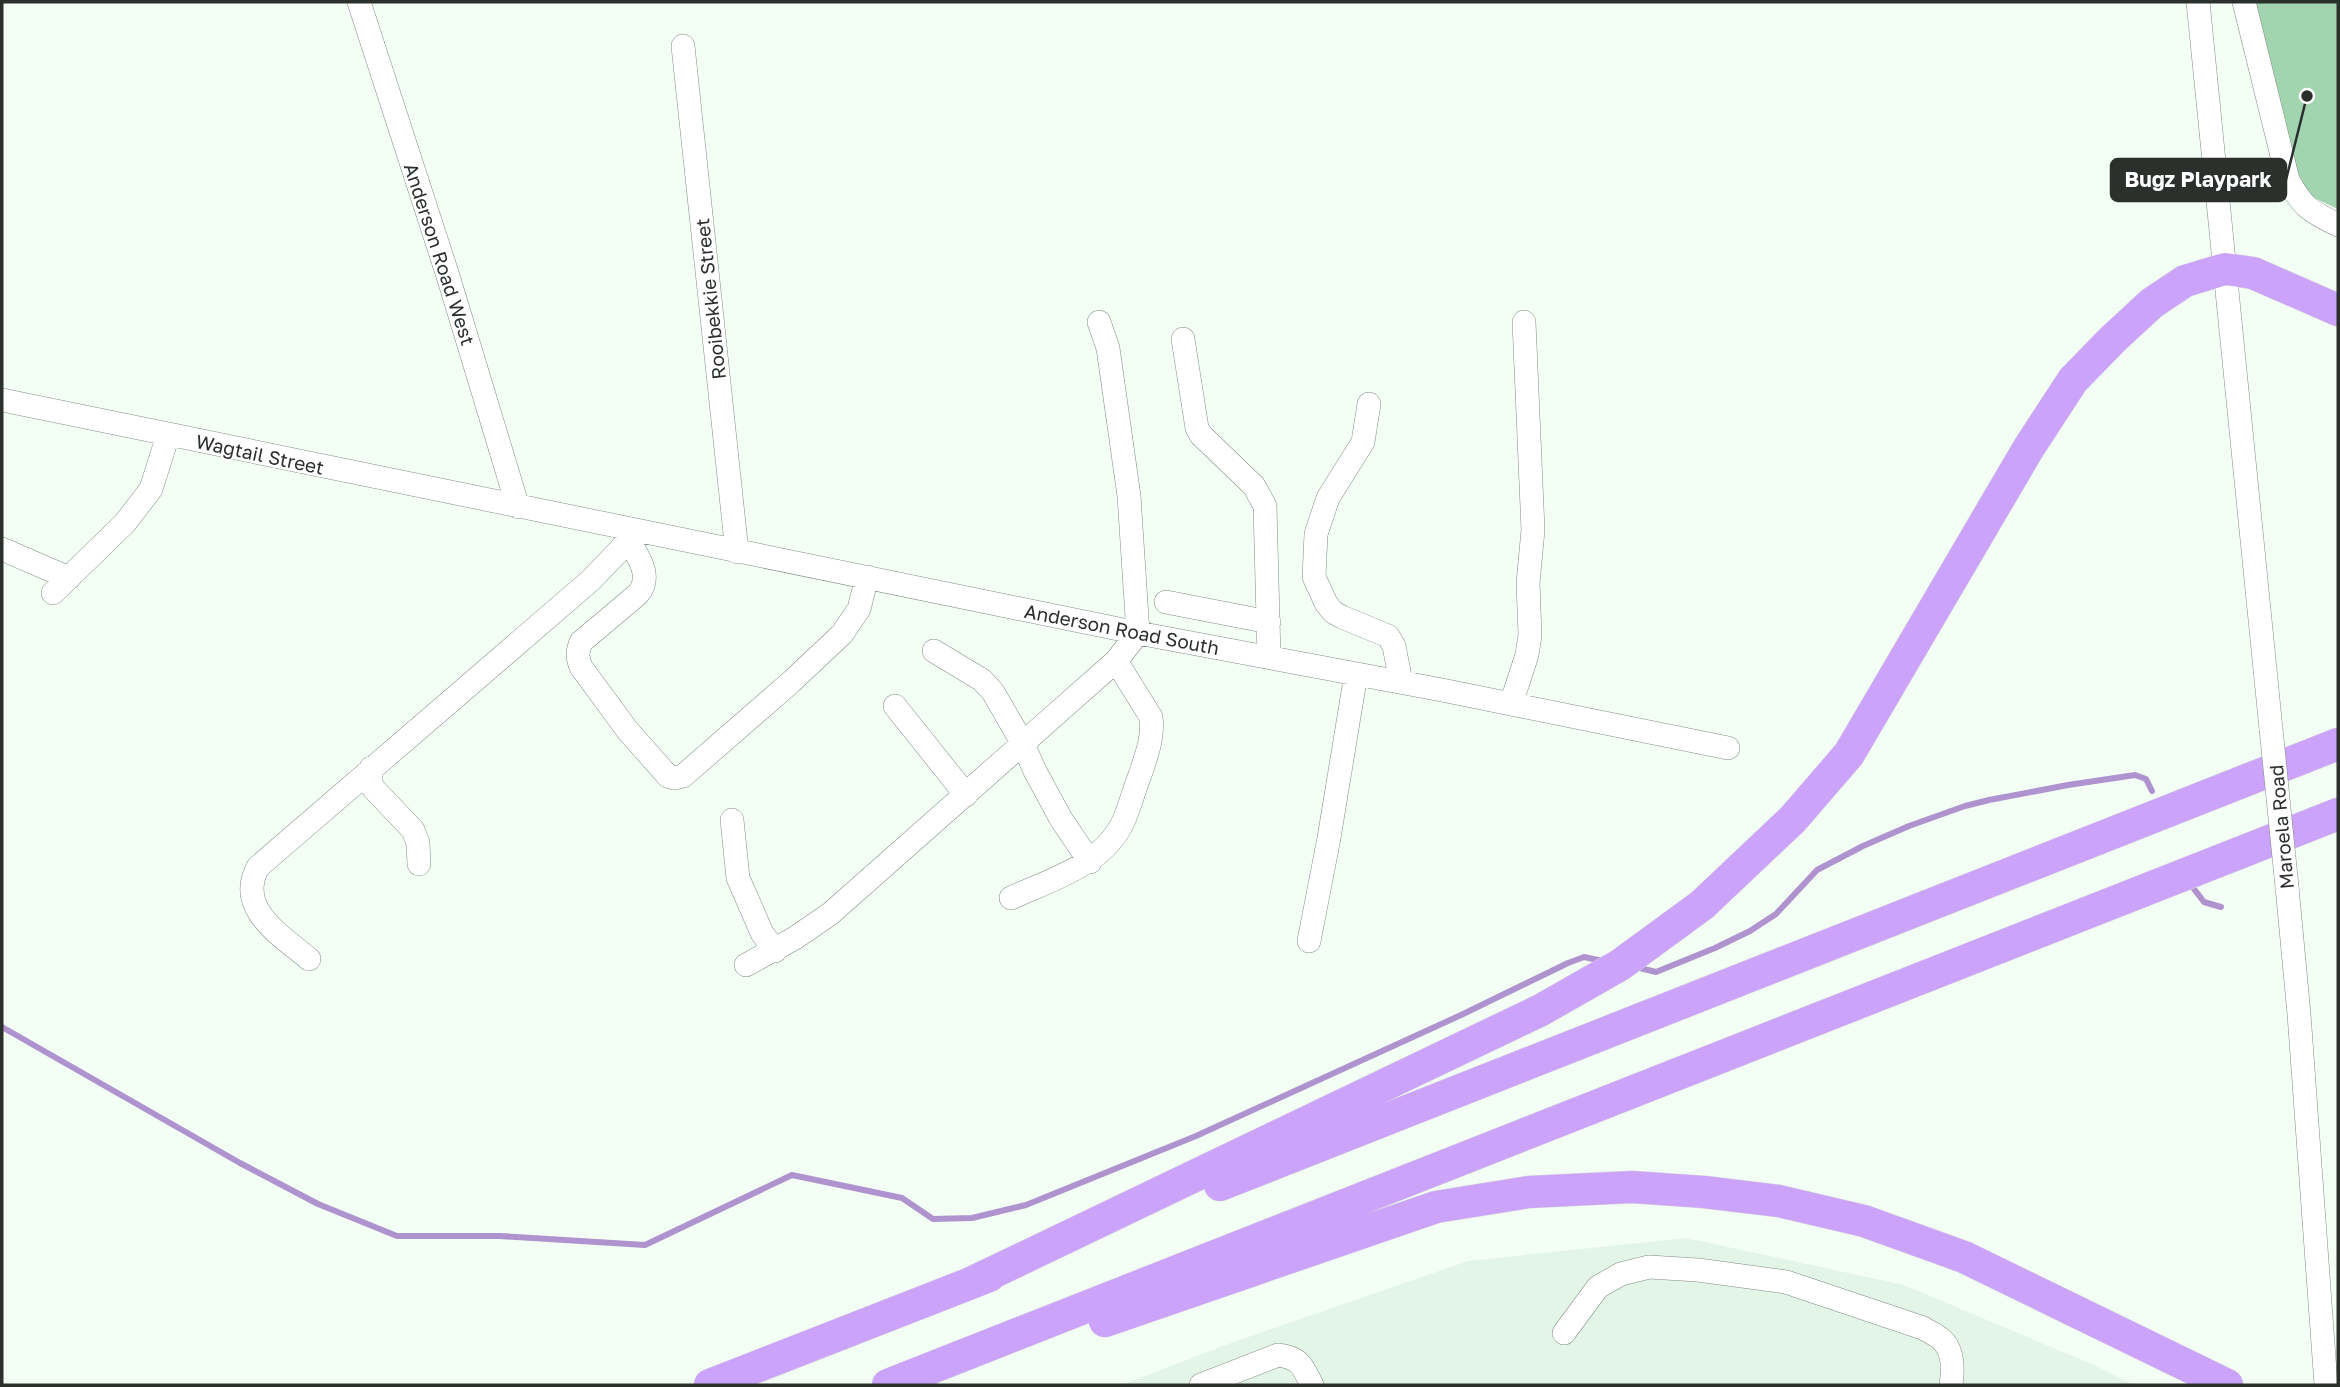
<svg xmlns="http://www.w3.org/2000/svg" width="2340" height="1387" font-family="'Golos Text',sans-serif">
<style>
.built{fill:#e3f5e7}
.green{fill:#a2d5af}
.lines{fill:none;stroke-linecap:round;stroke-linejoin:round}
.stream{stroke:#af93cf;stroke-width:6}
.minor-casing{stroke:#828c84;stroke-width:24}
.highway-casing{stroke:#d9dad9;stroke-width:33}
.minor{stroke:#fff;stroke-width:23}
.highway{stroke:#cca3fa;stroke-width:32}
.minor-bridge-casing{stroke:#828c84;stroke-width:24;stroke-linecap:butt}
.minor-bridge{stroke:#fff;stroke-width:23}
.labels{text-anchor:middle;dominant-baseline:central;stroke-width:5;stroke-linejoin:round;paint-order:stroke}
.street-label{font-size:19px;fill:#2b302c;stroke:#fff}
.leader{fill:none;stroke:#2b302c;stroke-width:2.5}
.callout-dot{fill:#2b302c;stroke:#fff;stroke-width:2.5}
.callout{fill:#2b302c;stroke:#2b302c;stroke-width:2.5}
.callout-label{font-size:21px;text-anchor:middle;font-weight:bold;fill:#fff}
</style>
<rect width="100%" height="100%" fill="#f3fef5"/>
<path class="built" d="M 1686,1238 L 1904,1285 L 2094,1365 L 2134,1385 L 1121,1385 L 1231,1343 L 1468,1261 Z"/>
<path class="green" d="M 2250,2 L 2338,2 L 2338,209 L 2299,191 Z"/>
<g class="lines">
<path class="stream" d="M 2194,889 L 2204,902 L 2221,907
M 1640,968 L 1656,972 L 1715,948 L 1750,931 L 1776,914 L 1817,870 L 1863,846 L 1909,826 L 1965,806 L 1989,800 L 2068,785 L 2135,775 L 2146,779 L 2152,791
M 2,1027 L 240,1163 L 318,1204 L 397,1236 L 500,1236 L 645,1245 L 792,1175 L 902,1198 L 933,1219 L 972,1218 L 1026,1205 L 1196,1136 L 1461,1015 L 1568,963 L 1584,957 L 1603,961"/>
<g class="minor-casing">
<path id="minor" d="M 359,2 L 448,276 L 518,507
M 2198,2 L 2271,729
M 2244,2 L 2288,180 C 2303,208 2310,211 2338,225
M 683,46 L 737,552
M 1183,339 L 1197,428 L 1201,435 L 1254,486 L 1265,506 L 1269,657
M 2,400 L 1138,633 L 1442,690 L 1728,748
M 1369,404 L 1363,442 L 1328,498 L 1316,534 L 1314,577 L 1326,603 L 1333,612 L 1342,617 L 1388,636 L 1394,646 L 1401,682
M 629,541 C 638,557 653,576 638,594 L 581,642 C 577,652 577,657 581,667 L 628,731 L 668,776 L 674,778 L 683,776 L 791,682 L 842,634 L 859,609 L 867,577
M 2,549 L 69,578
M 53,593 L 125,523 L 151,489 L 168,435
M 1166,602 L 1269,622
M 934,651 L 982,680 L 993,692 L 1023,744 L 1035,771 L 1061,819 L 1090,862
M 1511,704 L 1527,655 L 1530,635 L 1528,583 L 1533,530 L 1524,322
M 895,706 L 966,795
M 371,768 L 371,784 L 374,789 L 413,830 L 418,843 L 419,864
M 732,820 L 738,878 L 762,933 L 775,951
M 2287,887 L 2299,1014 L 2326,1385
M 1011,898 C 1052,879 1104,865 1124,820 C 1130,806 1134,790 1140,775 C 1146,757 1154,736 1151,717 L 1116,661
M 1309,941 L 1329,838 L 1356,674
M 309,959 C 282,936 235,909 258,867 L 591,580 L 638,531
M 746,965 L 795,938 L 830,914 L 1116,661 L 1138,633 L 1129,496 L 1108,348 L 1099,322
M 1564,1333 L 1598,1287 L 1621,1274 L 1649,1267 L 1698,1270 L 1786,1282 L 1923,1328 C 1929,1332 1938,1335 1943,1341 C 1954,1352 1953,1371 1951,1385
M 1201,1385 L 1278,1355 C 1301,1358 1302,1366 1312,1385"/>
</g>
<g class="highway-casing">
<path id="highway" d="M 1220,1185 L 2338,744
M 971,1283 L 1541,1010 L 1620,965 L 1702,905 L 1793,819 L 1849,754 L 2028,449 L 2073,380 L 2113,339 L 2152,303 L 2185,281 L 2225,269 L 2253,273 L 2338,310
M 1105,1321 L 1436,1207 L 1529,1192 L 1632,1187 L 1704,1192 L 1779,1201 L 1864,1221 L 1964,1257 L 2227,1385
M 710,1385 L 989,1276
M 888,1385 L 2338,814"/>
</g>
<use href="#minor" class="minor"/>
<use href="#highway" class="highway"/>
<g class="minor-bridge-casing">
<path id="minor-bridge" d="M 2271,729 L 2287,887"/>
</g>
<use href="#minor-bridge" class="minor-bridge"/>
</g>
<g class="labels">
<g class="street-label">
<text transform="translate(440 254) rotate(72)">Anderson Road West</text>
<text transform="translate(710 299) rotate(-96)">Rooibekkie Street</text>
<text transform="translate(260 454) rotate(12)">Wagtail Street</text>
<text transform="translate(1122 629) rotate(11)">Anderson Road South</text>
<text transform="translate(2281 827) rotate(-95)">Maroela Road</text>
</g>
</g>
<path class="leader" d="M2307 96L2286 180"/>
<circle class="callout-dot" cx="2307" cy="96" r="7"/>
<rect class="callout" x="2111" y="159" width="175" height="42" rx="7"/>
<g class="callout-label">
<text x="2198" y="187">Bugz Playpark</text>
</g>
<rect width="2340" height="1387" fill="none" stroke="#2b302c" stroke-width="7"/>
</svg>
